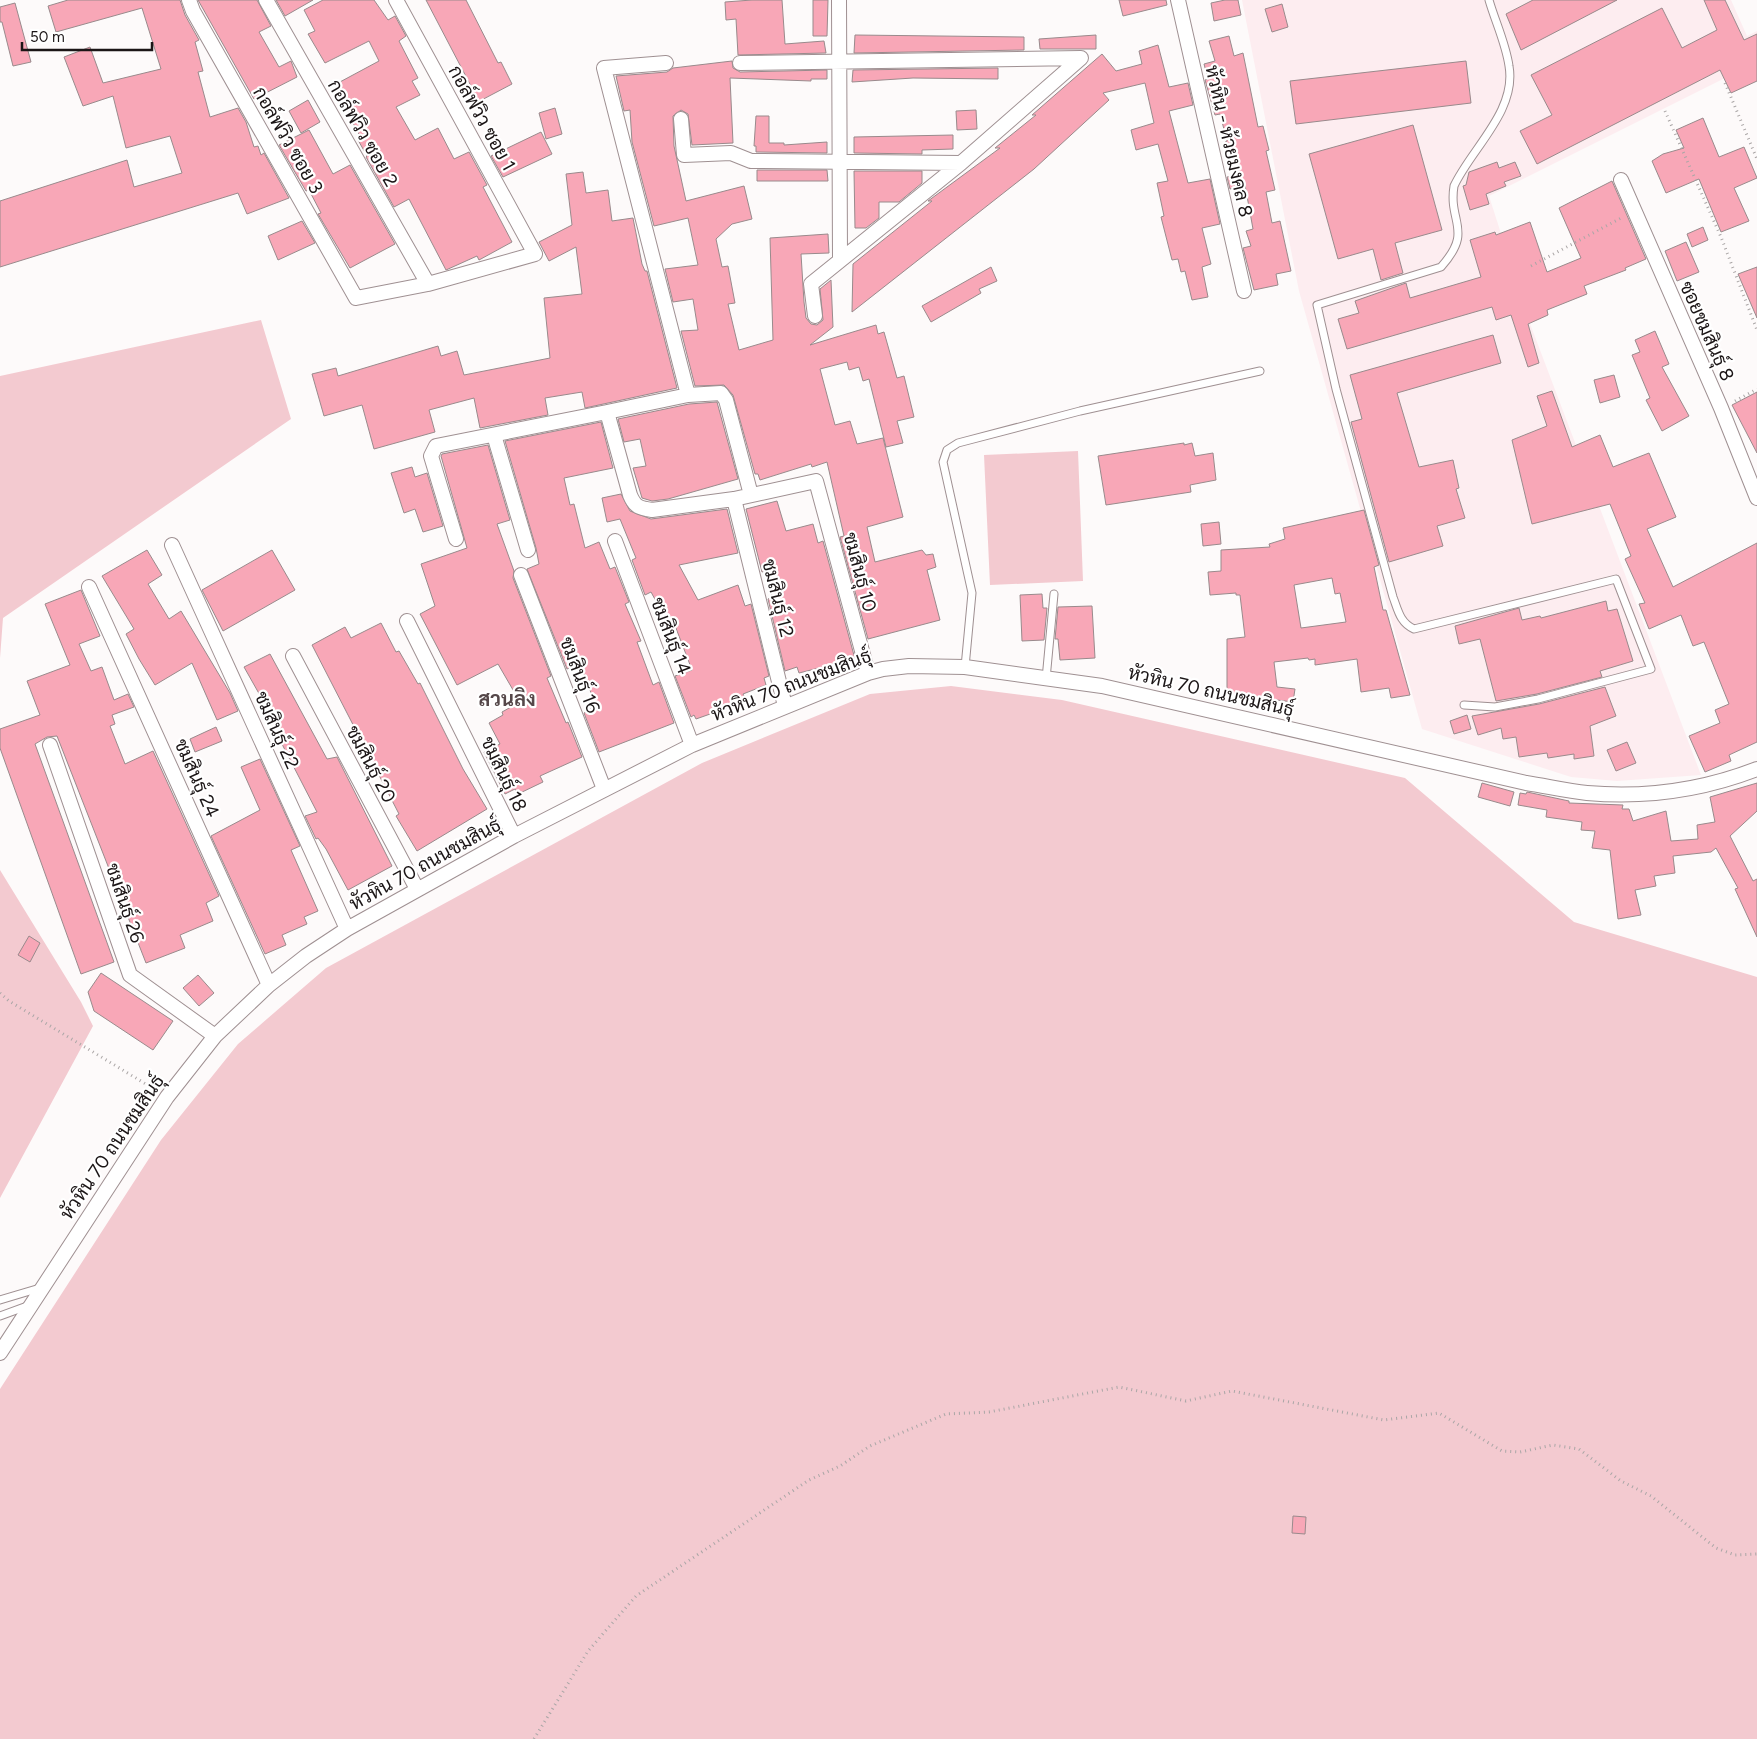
<svg xmlns="http://www.w3.org/2000/svg" width="1757" height="1739" font-family="Figtree,Sarabun,sans-serif">
<style>
.built{fill:#fdedf0}
.green{fill:#f3cad0}
.building{fill:#f8a7b7;stroke:#998a8c;fill-rule:evenodd}
.lines{fill:none;stroke-linecap:round;stroke-linejoin:round}
.lane-casing{stroke:#9f9092;stroke-width:9}
.street-casing{stroke:#9f9092;stroke-width:16}
.path{stroke:#aaa6a6;stroke-width:3;stroke-dasharray:1 4;stroke-linecap:butt}
.lane{stroke:#fff;stroke-width:7}
.street{stroke:#fff;stroke-width:14}
.labels{text-anchor:middle;dominant-baseline:central;stroke-width:4.5;stroke-linejoin:round;paint-order:stroke}
.street-label{font-size:19px;fill:#1b1516;stroke:#fff}
.neighbourhood-label{font-size:20px;font-weight:bold;fill:#554749;stroke:#fff}
</style>
<rect width="100%" height="100%" fill="#fdfafa"/>
<path class="built" d="M 1242,0 L 1731,0 L 1747,36 L 1757,31 L 1757,62 L 1489,196 L 1529,321 L 1701,775 L 1617,781 L 1571,777 L 1422,729 L 1299,291 Z"/>
<path class="green" d="M 261,320 L 291,419 L 3,618 L 0,658 L 0,376 Z
M 1078,451 L 1083,581 L 990,585 L 984,455 Z
M 951,686 L 1062,700 L 1405,778 L 1574,922 L 1757,977 L 1757,1739 L 0,1739 L 0,1389 L 161,1140 L 238,1044 L 326,968 L 702,763 L 870,694 Z
M 0,870 L 81,1002 L 93,1026 L 0,1198 Z"/>
<path class="building" d="M 68,0 L 180,0 L 185,15 L 199,40 L 195,42 L 203,71 L 198,72 L 210,117 L 238,108 L 246,122 L 254,147 L 258,146 L 261,155 L 264,153 L 289,198 L 247,214 L 238,193 L 0,267 L 0,201 L 127,160 L 134,187 L 182,173 L 170,136 L 126,148 L 113,96 L 83,106 L 64,57 L 90,47 L 103,83 L 161,69 L 142,8 L 56,32 L 48,6 Z
M 198,0 L 257,0 L 271,26 L 259,32 L 279,67 L 291,61 L 297,77 L 254,99 Z
M 276,0 L 313,0 L 285,16 Z
M 323,0 L 374,0 L 388,20 L 395,16 L 406,36 L 399,41 L 418,78 L 412,81 L 420,95 L 396,107 L 415,140 L 438,128 L 454,159 L 469,152 L 487,185 L 483,187 L 512,242 L 479,260 L 477,256 L 446,270 L 409,199 L 394,207 L 366,157 L 367,156 L 358,140 L 361,138 L 340,99 L 346,95 L 338,83 L 379,61 L 369,41 L 325,63 L 308,34 L 315,31 L 304,10 Z
M 426,0 L 466,0 L 498,63 L 501,62 L 512,84 L 474,104 L 467,91 L 472,88 Z
M 752,0 L 782,0 L 785,44 L 824,41 L 826,53 L 738,55 L 736,19 L 726,20 L 725,2 Z
M 813,0 L 828,0 L 827,36 L 813,36 Z
M 1119,0 L 1166,0 L 1167,5 L 1123,16 Z
M 1225,0 L 1238,0 L 1241,15 L 1214,21 L 1211,3 Z
M 1533,0 L 1617,0 L 1521,50 L 1506,14 Z
M 1704,0 L 1725,0 L 1744,40 L 1757,34 L 1757,81 L 1731,93 L 1720,70 L 1537,164 L 1520,131 L 1552,115 L 1531,75 L 1662,8 L 1682,48 L 1717,30 Z
M 15,3 L 31,62 L 13,66 L 2,22 L 0,22 L 0,7 Z
M 1282,4 L 1288,27 L 1272,32 L 1265,9 Z
M 855,35 L 1024,37 L 1024,50 L 854,53 Z
M 1096,35 L 1096,49 L 1040,49 L 1039,39 Z
M 1229,36 L 1234,56 L 1243,53 L 1258,127 L 1263,126 L 1269,150 L 1266,151 L 1275,190 L 1266,192 L 1272,223 L 1280,221 L 1291,271 L 1276,274 L 1278,285 L 1254,290 L 1243,248 L 1251,246 L 1246,231 L 1253,229 L 1245,185 L 1230,189 L 1227,177 L 1234,176 L 1225,142 L 1227,141 L 1220,114 L 1215,115 L 1205,80 L 1208,79 L 1204,64 L 1215,61 L 1209,41 Z
M 1158,45 L 1169,87 L 1188,83 L 1193,105 L 1169,111 L 1188,183 L 1210,179 L 1220,224 L 1202,228 L 1211,264 L 1202,267 L 1208,297 L 1192,300 L 1185,271 L 1181,272 L 1178,259 L 1172,260 L 1161,217 L 1164,216 L 1157,183 L 1168,181 L 1158,144 L 1136,150 L 1131,130 L 1154,123 L 1145,83 L 1103,93 L 1109,100 L 1034,169 L 852,312 L 853,264 L 932,201 L 928,201 L 1000,148 L 995,148 L 1036,115 L 1032,115 L 1102,54 L 1116,71 L 1142,64 L 1139,51 Z
M 732,61 L 733,68 L 740,72 L 827,70 L 827,79 L 811,79 L 811,81 L 730,78 L 733,143 L 692,145 L 688,114 L 681,110 L 673,116 L 674,146 L 686,201 L 744,186 L 752,219 L 732,224 L 716,239 L 722,267 L 728,266 L 735,303 L 728,304 L 739,350 L 773,340 L 770,238 L 828,234 L 829,253 L 801,254 L 804,302 L 806,318 L 811,324 L 817,325 L 823,320 L 820,289 L 831,280 L 833,327 L 810,345 L 876,325 L 878,334 L 884,332 L 897,378 L 904,376 L 914,417 L 897,421 L 903,443 L 886,447 L 869,379 L 863,381 L 859,367 L 849,370 L 847,362 L 820,369 L 835,425 L 850,421 L 857,444 L 883,438 L 903,517 L 867,527 L 875,562 L 922,550 L 926,555 L 933,554 L 936,567 L 927,570 L 940,620 L 868,639 L 840,537 L 844,536 L 827,462 L 812,467 L 811,464 L 760,480 L 758,474 L 755,474 L 733,395 L 724,385 L 695,386 L 681,331 L 698,330 L 693,299 L 673,302 L 665,269 L 698,265 L 688,218 L 654,226 L 632,142 L 630,110 L 624,111 L 616,76 L 667,72 L 673,68 Z
M 1466,61 L 1471,103 L 1296,124 L 1290,81 Z
M 998,68 L 998,79 L 913,78 L 852,82 L 853,70 Z
M 308,100 L 320,122 L 301,133 L 289,111 Z
M 555,108 L 562,134 L 546,139 L 539,113 Z
M 976,110 L 977,129 L 957,130 L 956,111 Z
M 756,116 L 769,116 L 769,143 L 784,143 L 784,145 L 827,142 L 827,153 L 756,152 L 756,146 L 754,146 Z
M 1703,118 L 1719,157 L 1744,147 L 1757,178 L 1734,188 L 1749,221 L 1721,232 L 1699,179 L 1666,193 L 1652,161 L 1663,154 L 1684,148 L 1676,130 Z
M 1413,125 L 1442,230 L 1395,243 L 1403,273 L 1381,280 L 1373,249 L 1338,259 L 1309,154 Z
M 309,130 L 333,174 L 350,165 L 395,244 L 350,268 L 318,214 L 321,213 L 309,190 L 306,191 L 279,145 Z
M 541,132 L 552,154 L 503,177 L 491,156 Z
M 953,135 L 953,149 L 922,150 L 922,154 L 854,153 L 854,137 Z
M 1497,162 L 1499,168 L 1515,162 L 1521,176 L 1504,182 L 1506,186 L 1486,194 L 1489,204 L 1470,210 L 1463,186 L 1466,185 L 1469,172 Z
M 757,170 L 827,170 L 828,181 L 757,181 Z
M 854,171 L 922,171 L 922,183 L 899,202 L 879,202 L 879,218 L 866,228 L 855,228 Z
M 583,172 L 586,193 L 608,190 L 612,221 L 633,218 L 642,264 L 645,271 L 647,271 L 677,388 L 585,408 L 582,392 L 545,398 L 548,415 L 480,428 L 474,398 L 429,410 L 435,432 L 374,449 L 362,405 L 324,416 L 312,374 L 336,368 L 338,376 L 438,346 L 441,356 L 457,351 L 464,375 L 550,358 L 544,298 L 582,294 L 576,247 L 549,261 L 539,242 L 572,225 L 566,174 Z
M 1612,181 L 1646,259 L 1625,268 L 1626,270 L 1584,286 L 1587,294 L 1547,310 L 1548,315 L 1528,324 L 1539,363 L 1528,367 L 1511,315 L 1496,320 L 1492,307 L 1347,349 L 1338,319 L 1359,313 L 1355,301 L 1406,283 L 1410,298 L 1481,277 L 1470,240 L 1495,232 L 1496,235 L 1530,222 L 1547,272 L 1581,258 L 1559,208 Z
M 302,221 L 315,243 L 278,260 L 268,236 Z
M 1703,227 L 1708,240 L 1692,247 L 1687,234 Z
M 1686,242 L 1699,272 L 1677,281 L 1665,251 Z
M 991,267 L 997,281 L 979,289 L 981,293 L 931,322 L 922,306 Z
M 1757,267 L 1757,318 L 1738,274 Z
M 1655,331 L 1669,364 L 1662,367 L 1689,416 L 1662,431 L 1646,400 L 1650,398 L 1632,355 L 1640,352 L 1635,340 Z
M 1493,335 L 1501,363 L 1397,393 L 1419,467 L 1453,460 L 1459,488 L 1456,489 L 1465,518 L 1437,526 L 1443,546 L 1389,562 L 1351,422 L 1362,419 L 1350,375 Z
M 1614,375 L 1620,397 L 1600,403 L 1594,380 Z
M 1552,391 L 1572,447 L 1600,435 L 1613,467 L 1649,453 L 1676,517 L 1647,529 L 1673,587 L 1757,543 L 1757,742 L 1729,755 L 1731,761 L 1705,772 L 1689,736 L 1720,723 L 1715,710 L 1729,704 L 1704,642 L 1693,646 L 1681,615 L 1649,629 L 1639,604 L 1645,603 L 1625,559 L 1631,556 L 1610,504 L 1532,524 L 1512,440 L 1547,426 L 1537,396 Z
M 1757,392 L 1757,453 L 1732,405 Z
M 717,402 L 738,479 L 668,499 L 652,501 L 642,498 L 633,468 L 646,466 L 640,439 L 624,442 L 618,419 L 689,404 Z
M 601,422 L 613,468 L 564,478 L 570,505 L 574,504 L 585,548 L 599,542 L 610,569 L 615,567 L 629,602 L 625,604 L 641,641 L 637,642 L 653,685 L 659,682 L 674,723 L 599,752 L 584,713 L 596,706 L 580,664 L 567,669 L 527,569 L 539,564 L 536,548 L 505,441 Z
M 1184,443 L 1184,445 L 1192,443 L 1195,456 L 1213,453 L 1216,480 L 1190,485 L 1191,492 L 1106,505 L 1098,456 Z
M 488,445 L 510,520 L 497,524 L 514,571 L 513,578 L 551,676 L 547,678 L 566,723 L 568,722 L 582,757 L 540,776 L 543,782 L 518,794 L 515,789 L 505,794 L 484,752 L 500,744 L 489,723 L 503,715 L 502,712 L 520,702 L 498,664 L 457,685 L 420,614 L 435,606 L 421,564 L 467,548 L 441,456 L 442,454 Z
M 412,467 L 415,477 L 427,473 L 443,526 L 423,532 L 415,509 L 404,513 L 391,473 Z
M 621,494 L 630,511 L 651,519 L 727,509 L 738,553 L 679,565 L 698,600 L 738,585 L 745,606 L 751,604 L 769,676 L 764,678 L 766,685 L 743,694 L 745,698 L 729,705 L 730,707 L 696,719 L 694,715 L 691,717 L 675,676 L 692,670 L 674,623 L 669,625 L 651,592 L 645,595 L 632,560 L 636,558 L 620,519 L 607,522 L 602,498 Z
M 777,501 L 786,531 L 813,524 L 818,543 L 823,541 L 855,659 L 799,673 L 797,667 L 785,671 L 768,599 L 772,597 L 766,571 L 762,572 L 746,509 Z
M 1364,510 L 1379,565 L 1374,567 L 1383,610 L 1386,610 L 1410,695 L 1391,698 L 1389,688 L 1361,692 L 1357,659 L 1315,665 L 1315,659 L 1309,660 L 1308,658 L 1274,662 L 1277,687 L 1295,689 L 1293,702 L 1227,694 L 1227,639 L 1245,637 L 1240,595 L 1236,595 L 1236,593 L 1210,595 L 1208,572 L 1221,571 L 1221,550 L 1270,547 L 1269,544 L 1285,539 L 1283,528 ZM 1332,578 L 1335,594 L 1340,593 L 1346,622 L 1301,628 L 1294,585 Z
M 1219,522 L 1221,544 L 1203,546 L 1201,524 Z
M 147,550 L 162,575 L 148,584 L 169,619 L 181,611 L 230,693 L 238,711 L 217,720 L 192,663 L 155,685 L 139,659 L 126,634 L 134,629 L 102,576 Z
M 272,550 L 295,590 L 223,631 L 202,590 Z
M 81,590 L 100,636 L 79,644 L 91,671 L 102,667 L 114,700 L 128,694 L 134,707 L 112,715 L 115,724 L 110,726 L 125,764 L 153,751 L 219,896 L 206,903 L 213,921 L 180,935 L 185,948 L 146,963 L 57,736 L 47,737 L 35,744 L 114,962 L 81,974 L 0,748 L 0,729 L 40,715 L 27,681 L 70,665 L 45,604 Z
M 1042,594 L 1043,608 L 1047,608 L 1044,640 L 1022,641 L 1020,595 Z
M 1606,601 L 1608,611 L 1617,609 L 1633,661 L 1600,671 L 1602,677 L 1537,694 L 1496,701 L 1480,639 L 1459,644 L 1455,626 L 1519,608 L 1522,620 L 1540,616 L 1541,618 Z
M 1092,606 L 1095,658 L 1060,660 L 1058,639 L 1055,639 L 1058,607 Z
M 381,623 L 396,652 L 399,651 L 418,684 L 420,683 L 463,769 L 487,809 L 417,851 L 396,816 L 399,814 L 312,645 L 345,627 L 351,638 Z
M 270,654 L 327,759 L 337,757 L 392,866 L 348,890 L 326,849 L 318,838 L 316,839 L 305,816 L 317,812 L 267,715 L 270,713 L 244,667 Z
M 1605,687 L 1616,716 L 1590,726 L 1594,756 L 1574,759 L 1574,754 L 1548,758 L 1547,753 L 1519,757 L 1516,737 L 1503,739 L 1501,728 L 1478,735 L 1472,716 L 1539,704 Z
M 1467,715 L 1471,729 L 1454,734 L 1450,721 Z
M 216,727 L 222,741 L 195,752 L 190,739 Z
M 1627,742 L 1636,763 L 1616,771 L 1607,750 Z
M 260,759 L 300,846 L 291,850 L 318,911 L 304,917 L 307,924 L 282,935 L 286,945 L 265,954 L 211,836 L 260,810 L 241,767 Z
M 1482,783 L 1514,792 L 1510,806 L 1478,797 Z
M 1757,783 L 1757,811 L 1730,836 L 1753,881 L 1757,879 L 1757,937 L 1735,889 L 1738,888 L 1716,848 L 1711,852 L 1673,856 L 1675,873 L 1654,876 L 1656,886 L 1635,890 L 1641,915 L 1618,919 L 1610,850 L 1592,848 L 1595,831 L 1581,830 L 1582,822 L 1546,817 L 1547,810 L 1518,805 L 1520,793 L 1526,794 L 1527,792 L 1569,801 L 1569,803 L 1623,805 L 1622,809 L 1629,809 L 1633,821 L 1666,811 L 1671,841 L 1698,839 L 1697,825 L 1715,822 L 1710,797 Z
M 29,936 L 40,943 L 30,962 L 18,955 Z
M 101,973 L 173,1021 L 153,1050 L 94,1011 L 88,992 Z
M 198,975 L 214,993 L 199,1006 L 183,988 Z
M 1293,1516 L 1306,1517 L 1305,1534 L 1292,1533 Z"/>
<g class="lines">
<g class="lane-casing">
<path id="lane" d="M 965,667 L 972,593 L 943,462 L 947,450 L 958,443 L 1080,411 L 1260,371
M 1046,679 L 1054,594
M 1464,705 L 1495,707 L 1538,699 L 1651,669 L 1616,579 L 1414,629 C 1400,623 1398,610 1393,597 L 1336,389 L 1317,305 L 1441,267 C 1474,230 1448,223 1454,186 C 1471,149 1517,111 1509,66 C 1506,44 1495,21 1489,0
M 0,1300 L 40,1288
M 0,1316 L 30,1305"/>
</g>
<g class="street-casing">
<path id="street" d="M 189,0 L 193,11 L 356,298 L 428,284 L 535,254 L 396,0
M 266,0 L 428,284
M 839,0 L 840,260
M 1178,0 L 1244,291
M 666,63 L 604,68 L 688,395
M 740,63 L 1081,58 L 961,163 L 811,284 L 815,316
M 681,119 L 684,155 L 731,153 L 751,161 L 961,163
M 1621,180 L 1721,408 L 1757,498
M 607,412 L 688,395 L 721,393 L 726,400 L 751,495
M 494,435 L 528,550
M 734,499 L 785,706
M 456,539 L 431,456 L 436,446 L 607,412 L 630,495 C 635,507 639,508 652,510 L 734,499 L 816,481 L 868,673
M 615,541 L 692,745
M 172,545 L 347,929
M 521,575 L 604,789
M 89,587 L 269,985
M 407,621 L 514,836
M 293,656 L 417,889
M 50,745 L 130,975 L 215,1036
M 0,1353 L 167,1097 L 215,1036 L 269,985 L 306,956 L 347,929 L 514,836 L 692,745 L 868,673 L 883,669 L 909,666 L 965,667 L 1102,686 L 1526,783 C 1546,786 1567,791 1587,793 C 1644,798 1703,790 1757,769"/>
</g>
<path class="path" d="M 1725,83 L 1757,159
M 1665,111 L 1721,237 L 1757,330
M 1531,266 L 1623,217
M 1735,401 L 1757,389
M 0,993 L 9,1001 L 154,1089
M 534,1739 L 588,1651 L 636,1596 L 809,1480 L 840,1466 L 870,1446 L 946,1414 L 989,1412 L 1119,1387 L 1186,1401 L 1232,1391 L 1384,1420 L 1439,1413 L 1502,1451 L 1520,1452 L 1553,1445 L 1579,1449 L 1621,1481 L 1651,1496 L 1716,1548 L 1735,1555 L 1757,1554"/>
<use href="#lane" class="lane"/>
<use href="#street" class="street"/>
</g>
<g class="labels">
<g class="street-label">
<text transform="translate(482 118) rotate(61)">กอล์ฟวิว ซอย 1</text>
<text transform="translate(363 133) rotate(60)">กอล์ฟวิว ซอย 2</text>
<text transform="translate(288 140) rotate(60)">กอล์ฟวิว ซอย 3</text>
<text transform="translate(1229 141) rotate(77)">หัวหิน - ห้วยมงคล 8</text>
<text transform="translate(1707 331) rotate(66)">ซอยชมสินธุ์ 8</text>
<text transform="translate(860 572) rotate(75)">ชมสินธุ์ 10</text>
<text transform="translate(778 598) rotate(76)">ชมสินธุ์ 12</text>
<text transform="translate(671 636) rotate(69)">ชมสินธุ์ 14</text>
<text transform="translate(580 675) rotate(69)">ชมสินธุ์ 16</text>
<text transform="translate(791 685) rotate(-21)">หัวหิน 70 ถนนชมสินธุ์</text>
<text transform="translate(1211 691) rotate(13)">หัวหิน 70 ถนนชมสินธุ์</text>
<text transform="translate(277 730) rotate(66)">ชมสินธุ์ 22</text>
<text transform="translate(371 764) rotate(62)">ชมสินธุ์ 20</text>
<text transform="translate(504 774) rotate(64)">ชมสินธุ์ 18</text>
<text transform="translate(197 778) rotate(66)">ชมสินธุ์ 24</text>
<text transform="translate(425 864) rotate(-29)">หัวหิน 70 ถนนชมสินธุ์</text>
<text transform="translate(125 903) rotate(71)">ชมสินธุ์ 26</text>
<text transform="translate(112 1147) rotate(-56)">หัวหิน 70 ถนนชมสินธุ์</text>
</g>
<g class="neighbourhood-label">
<text x="507" y="699">สวนลิง</text>
</g>
</g>
<path d="M22 42v8h130v-8" fill="none" stroke="#1b1516" stroke-width="2.5"/>
<text x="30" y="42" font-size="15" fill="#1b1516" stroke="#ffffff" stroke-width="4" paint-order="stroke">50 m</text>
</svg>
